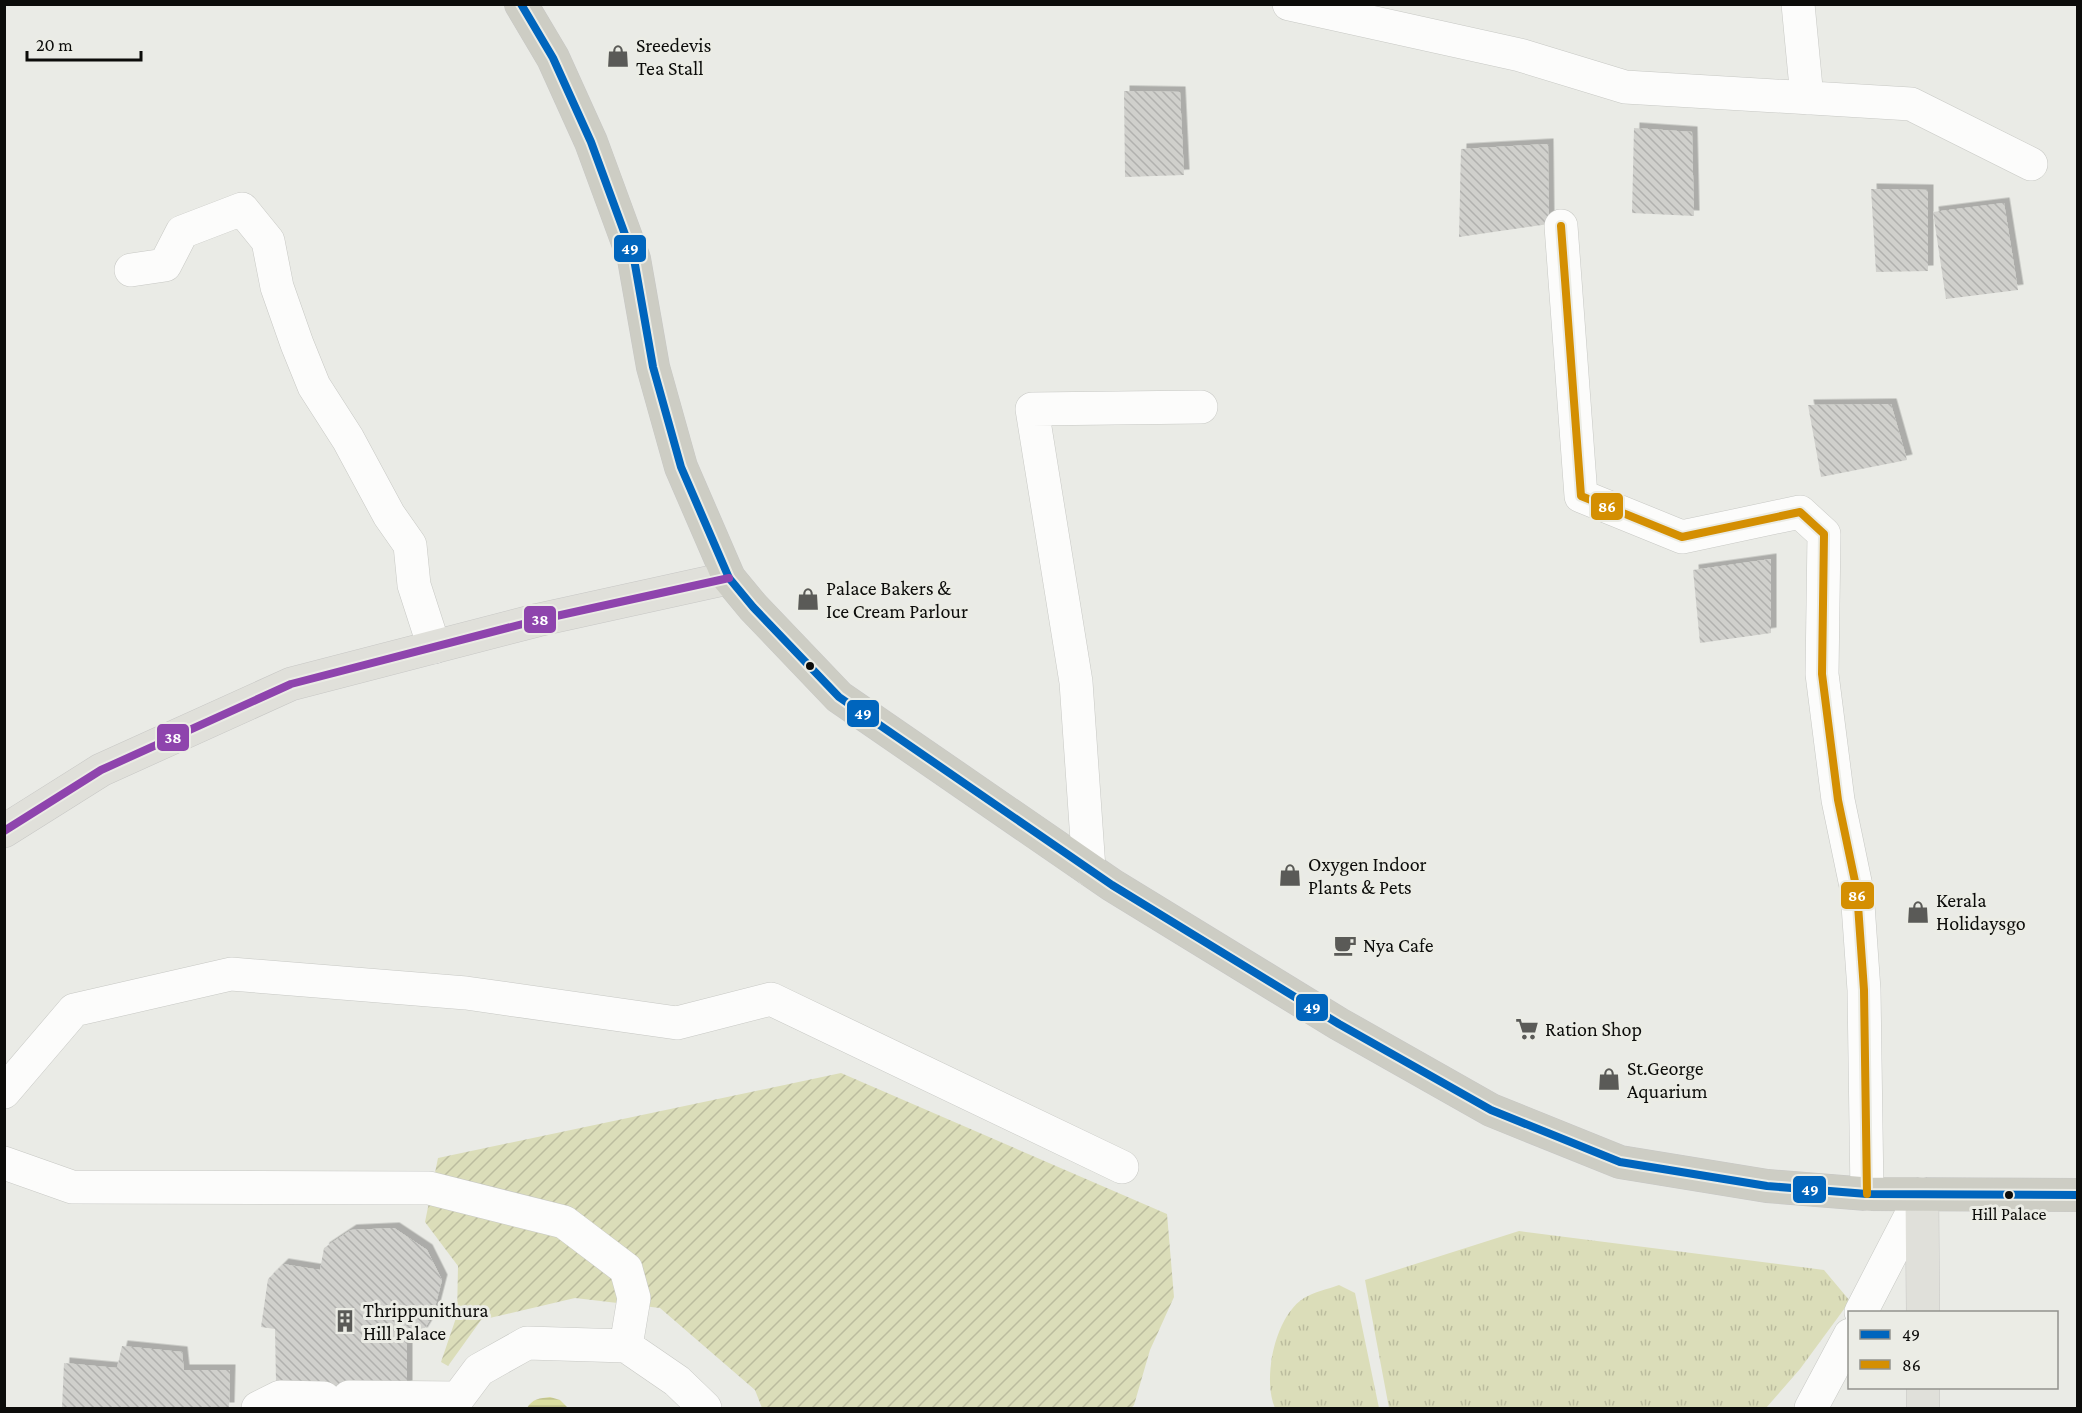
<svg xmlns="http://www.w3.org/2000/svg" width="2082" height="1413" font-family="'Crimson Pro',serif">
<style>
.grass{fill:url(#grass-tufts)}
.garden{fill:url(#garden-furrows)}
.water{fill:url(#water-rules)}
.building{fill:url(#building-back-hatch);filter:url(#shadow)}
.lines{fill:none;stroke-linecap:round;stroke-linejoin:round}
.minor-casing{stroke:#c7c8c4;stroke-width:34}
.major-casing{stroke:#c7c7c5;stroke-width:34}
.highway-casing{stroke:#c7c7c5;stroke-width:34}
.minor{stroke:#fcfcfb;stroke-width:33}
.major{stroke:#e0e0da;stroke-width:33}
.highway{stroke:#cdcdc4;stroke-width:33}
.bus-1-casing{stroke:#ebece5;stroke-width:12}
.bus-2-casing{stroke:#ebece5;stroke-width:12}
.bus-3-casing{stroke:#ebece5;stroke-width:12}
.bus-1{stroke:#0065bd;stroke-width:8}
.bus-2{stroke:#d48f02;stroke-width:8}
.bus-3{stroke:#8e44ad;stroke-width:8}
.bus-dot{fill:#0c0c0a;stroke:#ebece5;stroke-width:2}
.labels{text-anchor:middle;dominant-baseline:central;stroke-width:6;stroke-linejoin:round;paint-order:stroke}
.bus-label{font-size:18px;fill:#0c0c0a;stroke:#ebece5}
.poi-label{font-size:20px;fill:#0c0c0a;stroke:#ebece5;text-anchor:start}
.line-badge{stroke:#ebece5;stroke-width:2}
.badge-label{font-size:16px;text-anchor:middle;font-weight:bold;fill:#fff}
</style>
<defs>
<pattern id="grass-tufts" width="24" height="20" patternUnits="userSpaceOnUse" patternTransform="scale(1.5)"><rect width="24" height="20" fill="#dbddb9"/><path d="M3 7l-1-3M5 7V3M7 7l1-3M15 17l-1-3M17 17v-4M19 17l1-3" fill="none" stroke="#bbbc9e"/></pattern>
<pattern id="garden-furrows" width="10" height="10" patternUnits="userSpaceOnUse" patternTransform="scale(1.5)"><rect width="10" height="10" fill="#dbddb9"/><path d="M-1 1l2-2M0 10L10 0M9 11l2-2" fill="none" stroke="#bbbc9e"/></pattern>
<pattern id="water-rules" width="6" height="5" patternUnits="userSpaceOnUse" patternTransform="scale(1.5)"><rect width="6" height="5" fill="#dbdea0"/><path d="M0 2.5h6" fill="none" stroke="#bbbd88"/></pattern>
<pattern id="building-back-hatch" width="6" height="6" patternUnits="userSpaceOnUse" patternTransform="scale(1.5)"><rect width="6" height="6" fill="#d0d0cc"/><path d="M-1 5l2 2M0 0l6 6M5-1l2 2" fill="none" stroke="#b1b1ae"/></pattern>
<filter id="shadow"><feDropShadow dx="5.5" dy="-5.5" stdDeviation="0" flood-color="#0004"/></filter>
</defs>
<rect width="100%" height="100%" fill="#eaebe6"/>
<path class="grass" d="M 1519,1231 L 1824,1270 L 1850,1301 L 1800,1369 L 1766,1408 L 1389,1408 L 1365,1280 Z
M 1339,1285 L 1355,1293 L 1379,1408 L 1275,1408 C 1262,1379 1275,1316 1304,1298 C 1314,1292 1328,1289 1339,1285 Z"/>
<path class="garden" d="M 841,1073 L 1167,1214 L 1174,1297 L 1150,1350 L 1134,1405 L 1131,1408 L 762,1408 L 755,1390 L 660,1308 L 575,1298 L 481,1320 L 448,1366 L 441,1362 L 457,1315 L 458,1266 L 425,1222 L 438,1158 Z"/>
<path class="water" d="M 550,1397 L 560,1400 L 568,1408 L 527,1408 C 532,1399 540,1398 550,1397 Z"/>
<path class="building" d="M 1124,91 L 1180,92 L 1184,175 L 1125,177 Z
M 1634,128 L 1692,132 L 1694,216 L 1632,213 Z
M 1548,144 L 1549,224 L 1459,237 L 1461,149 Z
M 1871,189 L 1928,190 L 1928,271 L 1876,272 Z
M 2004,203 L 2018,290 L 1946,299 L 1933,212 Z
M 1891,404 L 1907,460 L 1821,477 L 1808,405 Z
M 1771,559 L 1771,633 L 1700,643 L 1693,570 Z
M 394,1228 L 427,1250 L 442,1280 L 433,1315 L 422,1333 L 407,1329 L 407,1386 L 350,1408 L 324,1408 L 324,1381 L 276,1382 L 275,1329 L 261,1327 L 268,1279 L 283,1264 L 320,1270 L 324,1248 L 351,1230 Z
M 122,1346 L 182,1352 L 184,1370 L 230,1370 L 229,1408 L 62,1408 L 64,1363 L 117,1368 Z"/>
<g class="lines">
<g class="minor-casing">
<path id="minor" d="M 1289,4 L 1520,55 L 1625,87 L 1911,104 L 2031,164
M 1798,4 L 1807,98
M 1561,226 L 1581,496 L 1682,537 L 1800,512 L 1824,534 L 1822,674 L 1838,800 L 1857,891 L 1864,990 L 1867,1194
M 131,270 L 165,265 L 182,232 L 242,209 L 268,241 L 277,287 L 297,344 L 314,386 L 348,439 L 389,515 L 410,545 L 414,585 L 434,647
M 1089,869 L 1076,682 L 1032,409 L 1201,407
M 4,1092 L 74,1010 L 231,974 L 466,993 L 677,1023 L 771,999 L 1122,1167
M 4,1163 L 72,1187 L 429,1188 L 564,1222 L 626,1269 L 634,1298 L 626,1346 L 527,1343 L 479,1370 L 458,1398 L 349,1397
M 1861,1312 L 1922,1194
M 626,1346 L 677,1381 L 705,1408
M 258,1408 L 280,1397 L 324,1398
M 1811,1408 L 1850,1335"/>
</g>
<g class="major-casing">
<path id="major" d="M 4,831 L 101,770 L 291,684 L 538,620 L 729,578
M 1922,1194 L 1923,1312
M 1923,1388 L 1923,1408"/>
</g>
<g class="highway-casing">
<path id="highway" d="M 521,4 L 553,58 L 591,142 L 634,259 L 653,367 L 681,467 L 729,578 L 753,607 L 839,697 L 1112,885 L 1339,1024 L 1491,1110 L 1620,1162 L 1767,1186 L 1867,1194 L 2078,1195"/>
</g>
<use href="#minor" class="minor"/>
<use href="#major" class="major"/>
<use href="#highway" class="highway"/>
<g class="bus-1-casing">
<path id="bus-1" d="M 521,4 L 553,58 L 591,142 L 634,259 L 653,367 L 681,467 L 729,578 L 753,607 L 839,697 L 1112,885 L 1339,1024 L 1491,1110 L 1620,1162 L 1767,1186 L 1867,1194 L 2078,1195"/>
</g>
<g class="bus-2-casing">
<path id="bus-2" d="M 1561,226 L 1581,496 L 1682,537 L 1800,512 L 1824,534 L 1822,674 L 1838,800 L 1857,891 L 1864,990 L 1867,1194"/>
</g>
<g class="bus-3-casing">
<path id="bus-3" d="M 4,831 L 101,770 L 291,684 L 538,620 L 729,578"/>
</g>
<use href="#bus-1" class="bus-1"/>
<use href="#bus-2" class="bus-2"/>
<use href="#bus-3" class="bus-3"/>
</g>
<defs>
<g id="shop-bare" transform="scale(1.8)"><path d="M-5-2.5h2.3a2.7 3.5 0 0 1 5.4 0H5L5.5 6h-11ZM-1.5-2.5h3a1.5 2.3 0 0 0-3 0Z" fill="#5a5a57" stroke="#ebece5" stroke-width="2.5" paint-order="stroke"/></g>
<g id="cafe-bare" transform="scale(1.8)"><path d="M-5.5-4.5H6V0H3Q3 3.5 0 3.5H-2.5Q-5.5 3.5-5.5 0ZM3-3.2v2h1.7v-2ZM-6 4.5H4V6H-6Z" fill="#5a5a57" stroke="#ebece5" stroke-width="2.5" paint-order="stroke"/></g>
<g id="supermarket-bare" transform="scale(1.8)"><path d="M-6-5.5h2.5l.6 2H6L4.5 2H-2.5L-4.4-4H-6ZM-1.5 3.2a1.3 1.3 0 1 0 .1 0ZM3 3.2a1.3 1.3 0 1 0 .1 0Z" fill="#5a5a57" stroke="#ebece5" stroke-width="2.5" paint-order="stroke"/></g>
<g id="building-bare" transform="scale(1.8)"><path d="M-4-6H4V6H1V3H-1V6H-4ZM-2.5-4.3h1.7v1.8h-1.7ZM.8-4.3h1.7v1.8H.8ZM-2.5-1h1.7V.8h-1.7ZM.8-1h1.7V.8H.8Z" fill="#5a5a57" stroke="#ebece5" stroke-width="2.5" paint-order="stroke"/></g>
</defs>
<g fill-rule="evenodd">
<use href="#shop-bare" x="618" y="56"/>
<use href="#shop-bare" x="808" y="599"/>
<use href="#shop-bare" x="1290" y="875"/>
<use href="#shop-bare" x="1918" y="912"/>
<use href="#cafe-bare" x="1345" y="945"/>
<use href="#supermarket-bare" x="1527" y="1029"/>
<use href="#shop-bare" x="1609" y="1079"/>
<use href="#building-bare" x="345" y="1321"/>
</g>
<g class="bus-dot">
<circle cx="810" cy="666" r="5"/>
<circle cx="2009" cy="1195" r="5"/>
</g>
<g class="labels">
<g class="bus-label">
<text x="2009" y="1214">Hill Palace</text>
</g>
<g class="poi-label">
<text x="636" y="45">Sreedevis<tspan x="636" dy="23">Tea Stall</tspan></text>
<text x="826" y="588">Palace Bakers &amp;<tspan x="826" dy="23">Ice Cream Parlour</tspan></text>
<text x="1308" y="864">Oxygen Indoor<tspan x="1308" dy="23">Plants &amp; Pets</tspan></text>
<text x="1936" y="900">Kerala<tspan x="1936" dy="23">Holidaysgo</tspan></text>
<text x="1363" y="945">Nya Cafe</text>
<text x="1545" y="1029">Ration Shop</text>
<text x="1627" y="1068">St.George<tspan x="1627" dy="23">Aquarium</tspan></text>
<text x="363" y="1310">Thrippunithura<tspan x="363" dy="23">Hill Palace</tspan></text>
</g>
</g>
<g class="line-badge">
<rect x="613" y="234" width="34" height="29" rx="6" fill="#0065bd"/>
<rect x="1590" y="492" width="34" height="29" rx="6" fill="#d48f02"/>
<rect x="523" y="605" width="34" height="29" rx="6" fill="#8e44ad"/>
<rect x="846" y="699" width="34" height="29" rx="6" fill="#0065bd"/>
<rect x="156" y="723" width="34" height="29" rx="6" fill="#8e44ad"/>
<rect x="1840" y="881" width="35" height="29" rx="6" fill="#d48f02"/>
<rect x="1295" y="993" width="34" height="29" rx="6" fill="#0065bd"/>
<rect x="1792" y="1175" width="35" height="29" rx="6" fill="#0065bd"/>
</g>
<g class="badge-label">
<text x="630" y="254">49</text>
<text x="1607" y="512">86</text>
<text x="540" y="625">38</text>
<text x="863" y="719">49</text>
<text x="173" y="743">38</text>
<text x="1857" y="901">86</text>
<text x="1312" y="1013">49</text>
<text x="1810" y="1195">49</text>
</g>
<rect width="2082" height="1413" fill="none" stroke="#0c0c0a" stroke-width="12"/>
<rect x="1848" y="1311" width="210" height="78" fill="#ebece5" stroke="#92928d" stroke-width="1.5"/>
<rect x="1860" y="1330" width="30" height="9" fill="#0065bd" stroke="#92928d" stroke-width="1.5"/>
<text x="1902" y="1341" font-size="18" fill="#0c0c0a">49</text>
<rect x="1860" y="1360" width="30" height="9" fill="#d48f02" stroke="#92928d" stroke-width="1.5"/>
<text x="1902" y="1371" font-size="18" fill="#0c0c0a">86</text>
<path d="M27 51v9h114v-9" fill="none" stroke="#0c0c0a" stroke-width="3"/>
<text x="36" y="51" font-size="18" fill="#0c0c0a" stroke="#ebece5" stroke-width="4.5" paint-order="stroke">20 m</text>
</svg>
